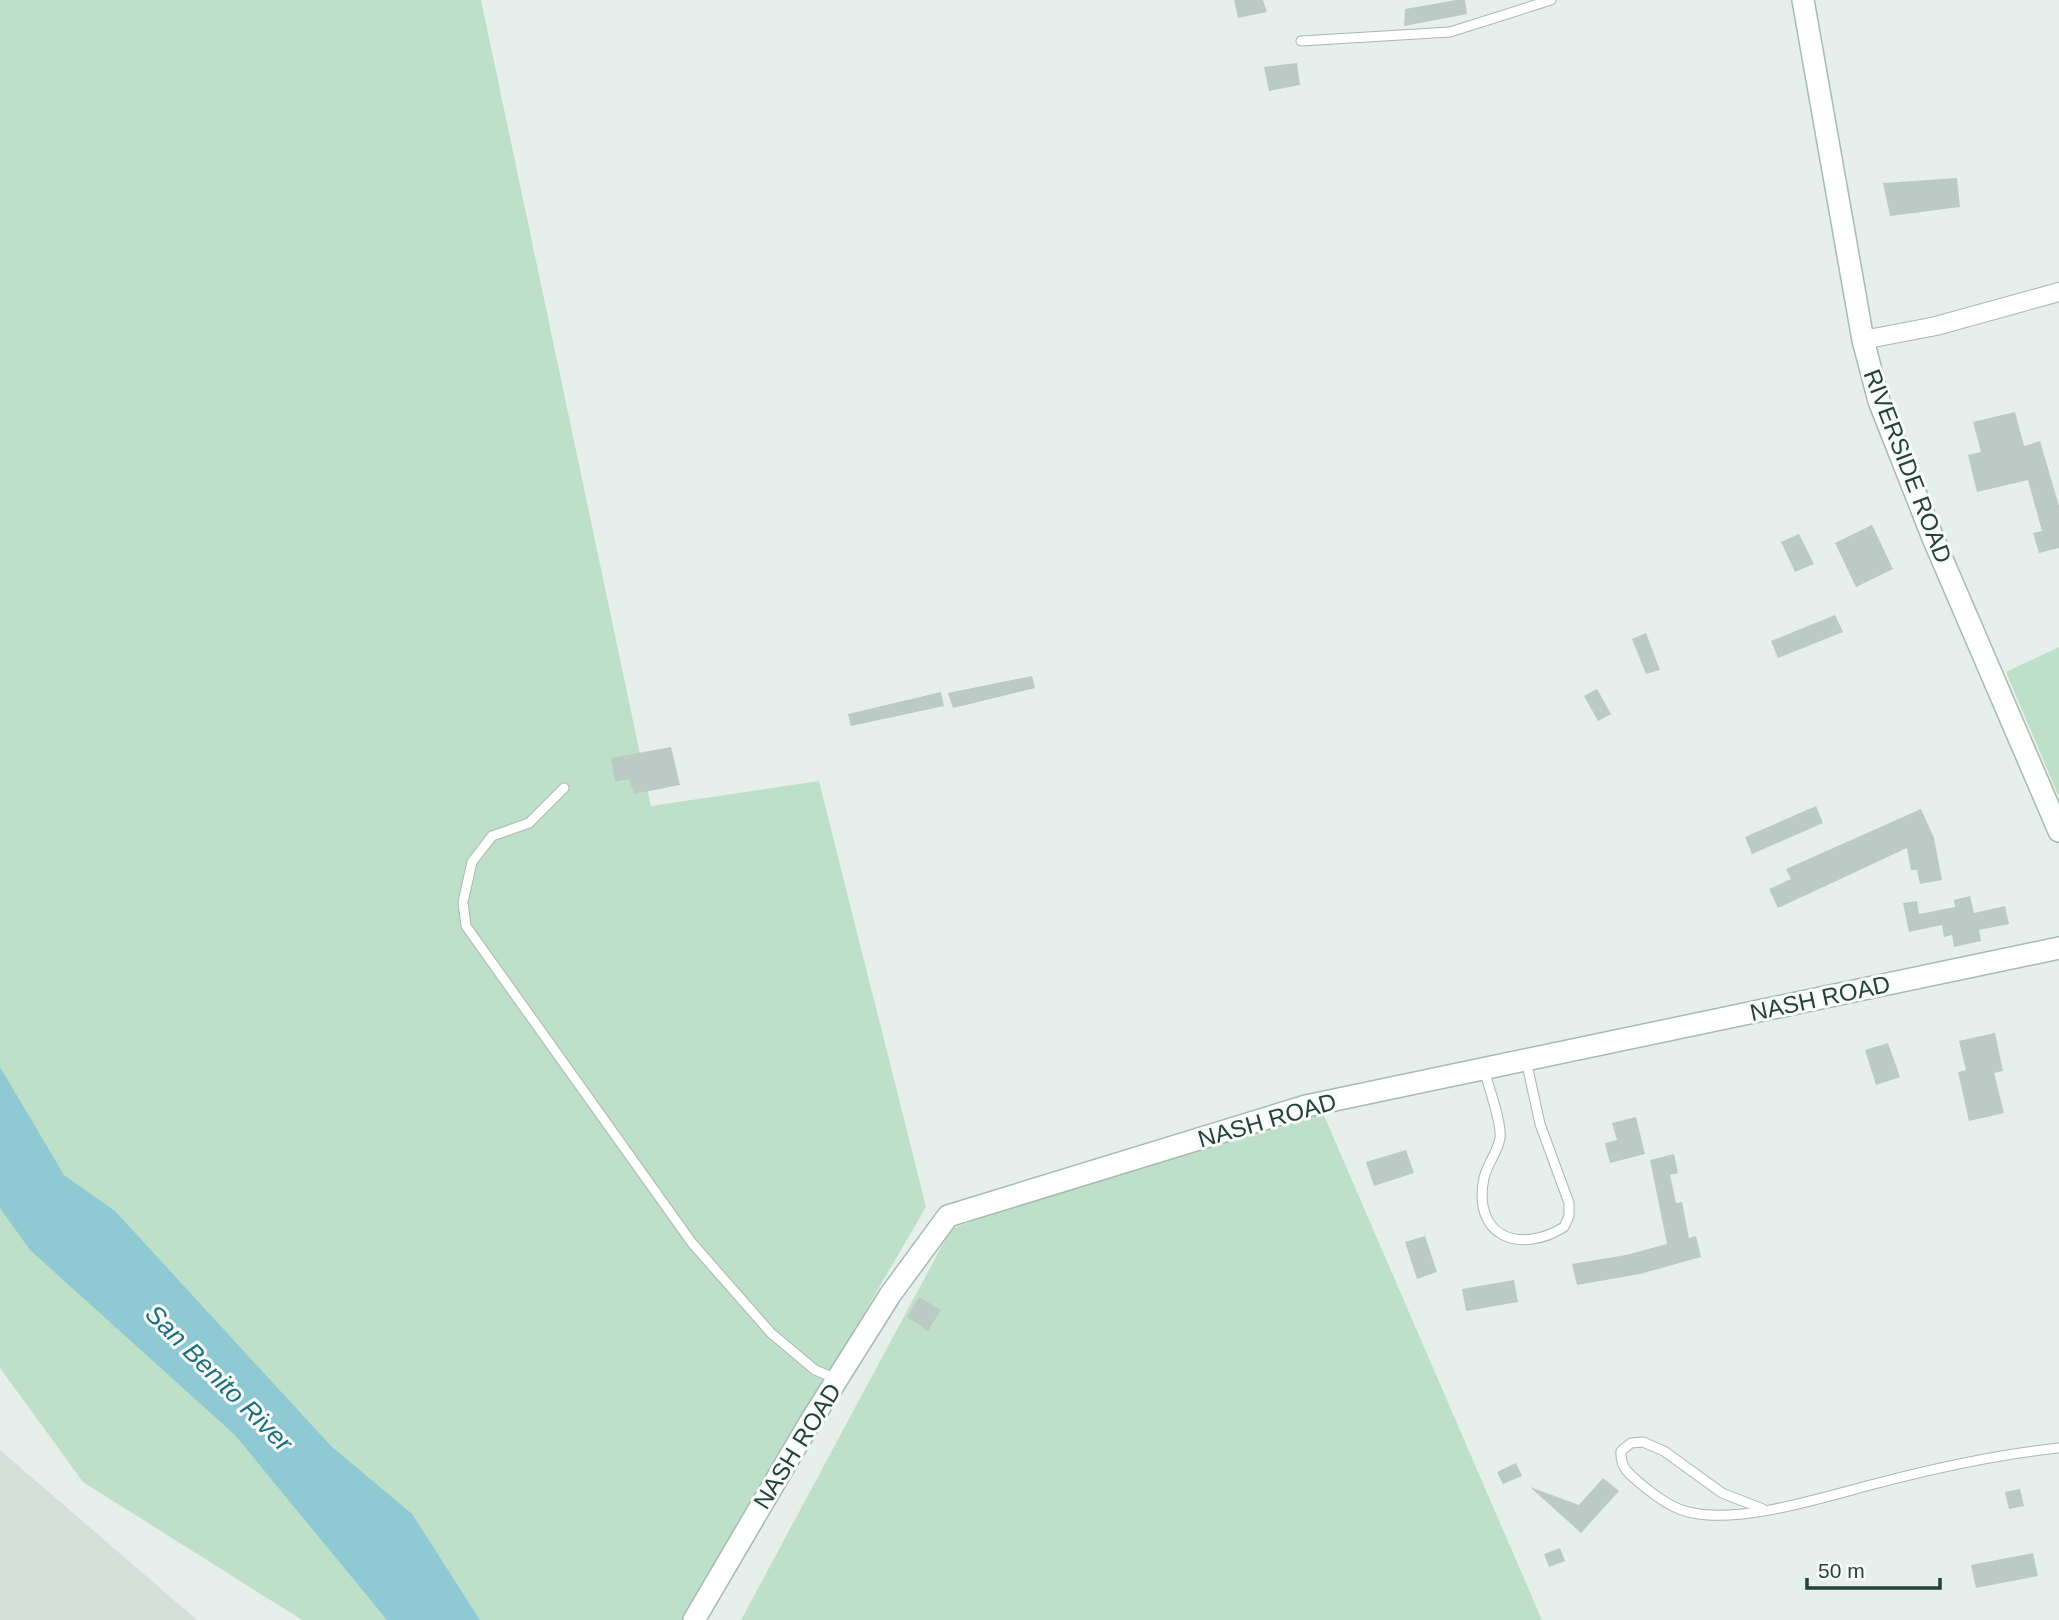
<svg xmlns="http://www.w3.org/2000/svg" width="2059" height="1620" font-family="Helvetica,sans-serif">
<style>
.built{fill:#d4dfda}
.green{fill:#bfe0c8}
.water{fill:#8ec9d4}
.building{fill:#bbcac4}
.lines{fill:none;stroke-linecap:round;stroke-linejoin:round}
.lane-casing{stroke:#a8b8b2;stroke-width:11}
.street-casing{stroke:#a8b8b2;stroke-width:20}
.secondary-casing{stroke:#a4bbb3;stroke-width:24}
.lane{stroke:#fff;stroke-width:9}
.street{stroke:#fff;stroke-width:18}
.secondary{stroke:#fff;stroke-width:21}
.labels{text-anchor:middle;dominant-baseline:central;stroke-width:6;stroke-linejoin:round;paint-order:stroke}
.street-label{font-size:24px;fill:#24423a;stroke:#f7fbf9}
.water-label{font-size:26px;font-style:italic;fill:#1c6f80;stroke:#f7fbf9}
</style>
<rect width="100%" height="100%" fill="#e6efeb"/>
<path class="built" d="M 0,1450 L 197,1620 L 0,1620 Z"/>
<path class="green" d="M 0,0 L 481,0 L 651,806 L 819,781 L 926,1207 L 685,1620 L 302,1620 L 83,1482 L 0,1368 Z
M 2059,647 L 2059,797 L 2006,672 Z
M 1316,1097 L 1542,1620 L 741,1620 L 951,1229 Z"/>
<path class="water" d="M 0,1067 L 64,1175 L 115,1211 L 331,1446 L 412,1514 L 480,1620 L 387,1620 L 235,1435 L 30,1250 L 0,1208 Z"/>
<path class="building" d="M 1234,0 L 1263,0 L 1267,12 L 1238,18 Z
M 1456,0 L 1465,0 L 1467,14 L 1404,26 L 1405,9 Z
M 1297,63 L 1300,85 L 1269,91 L 1264,67 Z
M 1957,178 L 1960,207 L 1890,216 L 1883,183 Z
M 2015,412 L 2024,446 L 2040,441 L 2059,506 L 2059,548 L 2039,553 L 2033,533 L 2042,531 L 2028,480 L 1977,492 L 1968,455 L 1981,452 L 1973,422 Z
M 1872,525 L 1893,569 L 1856,587 L 1835,543 Z
M 1799,534 L 1814,564 L 1795,572 L 1781,542 Z
M 1835,615 L 1843,632 L 1778,658 L 1771,641 Z
M 1646,633 L 1660,670 L 1646,674 L 1632,639 Z
M 1032,676 L 1035,688 L 953,708 L 948,693 Z
M 1597,689 L 1611,714 L 1598,721 L 1584,696 Z
M 941,692 L 944,706 L 851,726 L 848,714 Z
M 671,747 L 680,785 L 634,794 L 629,779 L 615,782 L 611,758 Z
M 1816,806 L 1823,823 L 1752,854 L 1745,837 Z
M 1921,809 L 1934,838 L 1942,880 L 1920,884 L 1917,870 L 1911,870 L 1907,848 L 1778,908 L 1769,889 L 1791,879 L 1786,869 Z
M 1970,896 L 1974,913 L 2005,906 L 2009,924 L 1979,930 L 1981,941 L 1954,947 L 1952,935 L 1944,937 L 1942,925 L 1909,932 L 1903,903 L 1917,901 L 1919,914 L 1955,907 L 1954,900 Z
M 1995,1033 L 2003,1071 L 1994,1073 L 2004,1113 L 1969,1121 L 1958,1072 L 1966,1070 L 1959,1041 Z
M 1888,1043 L 1900,1077 L 1876,1085 L 1865,1050 Z
M 1636,1117 L 1645,1154 L 1610,1163 L 1605,1143 L 1617,1140 L 1612,1123 Z
M 1406,1150 L 1414,1173 L 1374,1186 L 1366,1162 Z
M 1674,1154 L 1678,1173 L 1670,1175 L 1676,1203 L 1682,1202 L 1689,1238 L 1696,1236 L 1701,1257 L 1640,1274 L 1577,1285 L 1572,1264 L 1626,1255 L 1667,1244 L 1650,1160 Z
M 1425,1236 L 1437,1272 L 1417,1279 L 1405,1242 Z
M 1514,1280 L 1518,1302 L 1466,1311 L 1462,1289 Z
M 919,1297 L 941,1310 L 928,1331 L 907,1317 Z
M 1516,1463 L 1522,1476 L 1503,1484 L 1497,1472 Z
M 1603,1478 L 1619,1491 L 1581,1533 L 1530,1487 L 1579,1505 Z
M 2020,1489 L 2024,1506 L 2009,1509 L 2005,1492 Z
M 1560,1548 L 1565,1561 L 1549,1567 L 1544,1554 Z
M 2033,1553 L 2038,1576 L 1976,1588 L 1971,1565 Z"/>
<g class="lines">
<g class="lane-casing">
<path id="lane" d="M 1301,41 L 1450,32 L 1551,0
M 564,788 L 529,823 L 492,836 L 472,862 L 463,902 L 466,926 L 692,1243 L 771,1333 L 815,1370 L 837,1379
M 1484,1069 C 1488,1086 1502,1122 1500,1138 C 1498,1152 1487,1164 1484,1178 C 1472,1236 1519,1255 1564,1227 L 1569,1216 L 1569,1203 L 1540,1124 L 1526,1060
M 1763,1509 L 1722,1493 L 1664,1451 L 1643,1442 L 1631,1443 L 1621,1451 C 1620,1469 1630,1474 1642,1485 C 1657,1497 1674,1510 1693,1513 C 1746,1524 1833,1494 1886,1481 C 1944,1466 2000,1454 2059,1448"/>
</g>
<g class="street-casing">
<path id="street" d="M 1863,340 L 1936,326 L 2059,292"/>
</g>
<g class="secondary-casing">
<path id="secondary" d="M 1803,0 L 1863,340 L 1879,401 L 1933,538 L 2059,831
M 694,1620 L 809,1424 L 890,1295 L 948,1216 L 1306,1106 L 2059,948"/>
</g>
<use href="#lane" class="lane"/>
<use href="#street" class="street"/>
<use href="#secondary" class="secondary"/>
</g>
<g class="labels">
<g class="street-label">
<text transform="translate(1908 466) rotate(69)">RIVERSIDE ROAD</text>
<text transform="translate(1820 998) rotate(-12)">NASH ROAD</text>
<text transform="translate(1267 1120) rotate(-16)">NASH ROAD</text>
<text transform="translate(797 1446) rotate(-58)">NASH ROAD</text>
</g>
<g class="water-label">
<text transform="translate(219 1378) rotate(45)">San Benito River</text>
</g>
</g>
<path d="M1807 1578v10h133v-10" fill="none" stroke="#24423a" stroke-width="3.5"/>
<text x="1818" y="1578" font-size="21" fill="#24423a" stroke="#f7fbf9" stroke-width="5" paint-order="stroke">50 m</text>
</svg>
